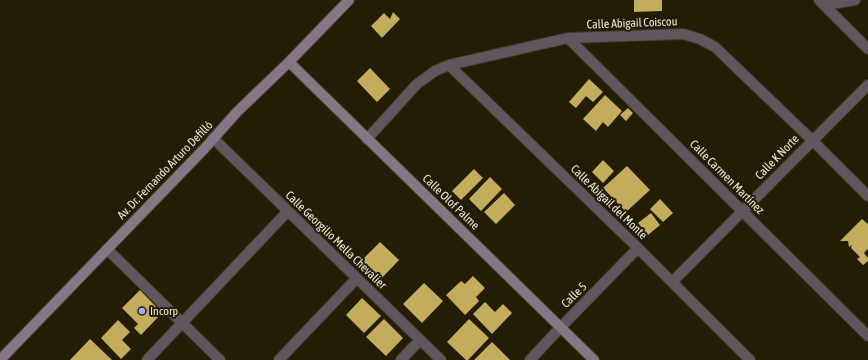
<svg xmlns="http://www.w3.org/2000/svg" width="868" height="360" font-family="'Asap Condensed',sans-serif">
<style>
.building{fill:#c3ac5c}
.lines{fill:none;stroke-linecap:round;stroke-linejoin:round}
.street-casing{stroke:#403924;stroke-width:12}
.secondary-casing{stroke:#403924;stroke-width:12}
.street{stroke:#60565e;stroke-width:10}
.secondary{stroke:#867784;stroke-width:10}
.poi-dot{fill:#9eb3fd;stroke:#241d06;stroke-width:1.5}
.labels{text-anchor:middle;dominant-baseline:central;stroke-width:4;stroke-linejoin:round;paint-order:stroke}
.street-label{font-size:12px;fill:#ebe7d9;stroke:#241d06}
.poi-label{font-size:12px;fill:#ebe7d9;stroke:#241d06;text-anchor:start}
</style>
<rect width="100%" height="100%" fill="#241d06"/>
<path class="building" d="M 634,0 L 662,0 L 662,11 L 634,12 Z
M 393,12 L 400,19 L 382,38 L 371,26 L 384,13 L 390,19 Z
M 370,68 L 390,89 L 377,102 L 357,81 Z
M 589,79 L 603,92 L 593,102 L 586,96 L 576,108 L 569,102 Z
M 605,95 L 622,111 L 608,127 L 603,122 L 596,131 L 583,119 Z
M 628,108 L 633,113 L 626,121 L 620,115 Z
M 603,160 L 614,171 L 603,183 L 592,172 Z
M 627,166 L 650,190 L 626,212 L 603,188 Z
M 474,169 L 483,178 L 461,200 L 452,191 Z
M 490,177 L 502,189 L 481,211 L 469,199 Z
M 504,193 L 515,205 L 496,224 L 484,212 Z
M 660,199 L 673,213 L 663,222 L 650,209 Z
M 651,213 L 660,225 L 648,235 L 638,223 Z
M 862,219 L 868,224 L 868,249 L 864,253 L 868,258 L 868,261 L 863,265 L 857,259 L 860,257 L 851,248 L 852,245 L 849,247 L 848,241 L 840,241 Z
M 380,242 L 399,260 L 379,281 L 360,262 Z
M 473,276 L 485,288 L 476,297 L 479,301 L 465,315 L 446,295 L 461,281 L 465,284 Z
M 424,283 L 443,301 L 422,323 L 403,304 Z
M 140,290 L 162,313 L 141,335 L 134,328 L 138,324 L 122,308 Z
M 362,298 L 381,316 L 364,333 L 346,315 Z
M 485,302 L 495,312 L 503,304 L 512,313 L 492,334 L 473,314 Z
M 384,319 L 403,338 L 386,356 L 366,337 Z
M 469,319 L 489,338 L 468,360 L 466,360 L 447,342 Z
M 118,320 L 130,332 L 122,340 L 131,349 L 121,359 L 101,338 Z
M 90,339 L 112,360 L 70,360 Z
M 492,342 L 510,360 L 474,360 Z"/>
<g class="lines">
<g class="street-casing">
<path id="street" d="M 819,0 L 868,49
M 825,5 L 855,0
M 568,38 L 868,336
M 449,65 L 638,248 L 750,360
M 213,138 L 441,360
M 367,139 L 417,84 L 435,71 L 449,65 L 568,38 L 683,34 L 700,39 L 715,47 L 812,140 L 868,196
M 107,249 L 220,360
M 672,282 L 868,85
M 147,360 L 288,211
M 279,360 L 357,278
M 401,360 L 420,340
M 530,360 L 561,327 L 638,248"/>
</g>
<g class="secondary-casing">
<path id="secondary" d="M 289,62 L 594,360
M 0,360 L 205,148 L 237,112 L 289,62 L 349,0"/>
</g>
<use href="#street" class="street"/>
<use href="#secondary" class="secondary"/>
</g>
<circle class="poi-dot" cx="142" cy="311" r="4"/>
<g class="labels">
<g class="street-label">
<text transform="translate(632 23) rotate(-2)">Calle Abigail Coiscou</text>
<text transform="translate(777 157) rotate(-46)">Calle K Norte</text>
<text transform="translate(165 170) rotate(-46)">Av. Dr. Fernando Arturo Defilló</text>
<text transform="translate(727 177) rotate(45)">Calle Carmen Martínez</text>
<text transform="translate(451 202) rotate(44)">Calle Olof Palme</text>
<text transform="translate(609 202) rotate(44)">Calle Abigail del Monte</text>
<text transform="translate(336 240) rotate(44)">Calle Georgilio Mella Chevalier</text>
<text transform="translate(574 295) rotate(-45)">Calle 5</text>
</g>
<g class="poi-label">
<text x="150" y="311">Incorp</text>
</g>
</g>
</svg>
